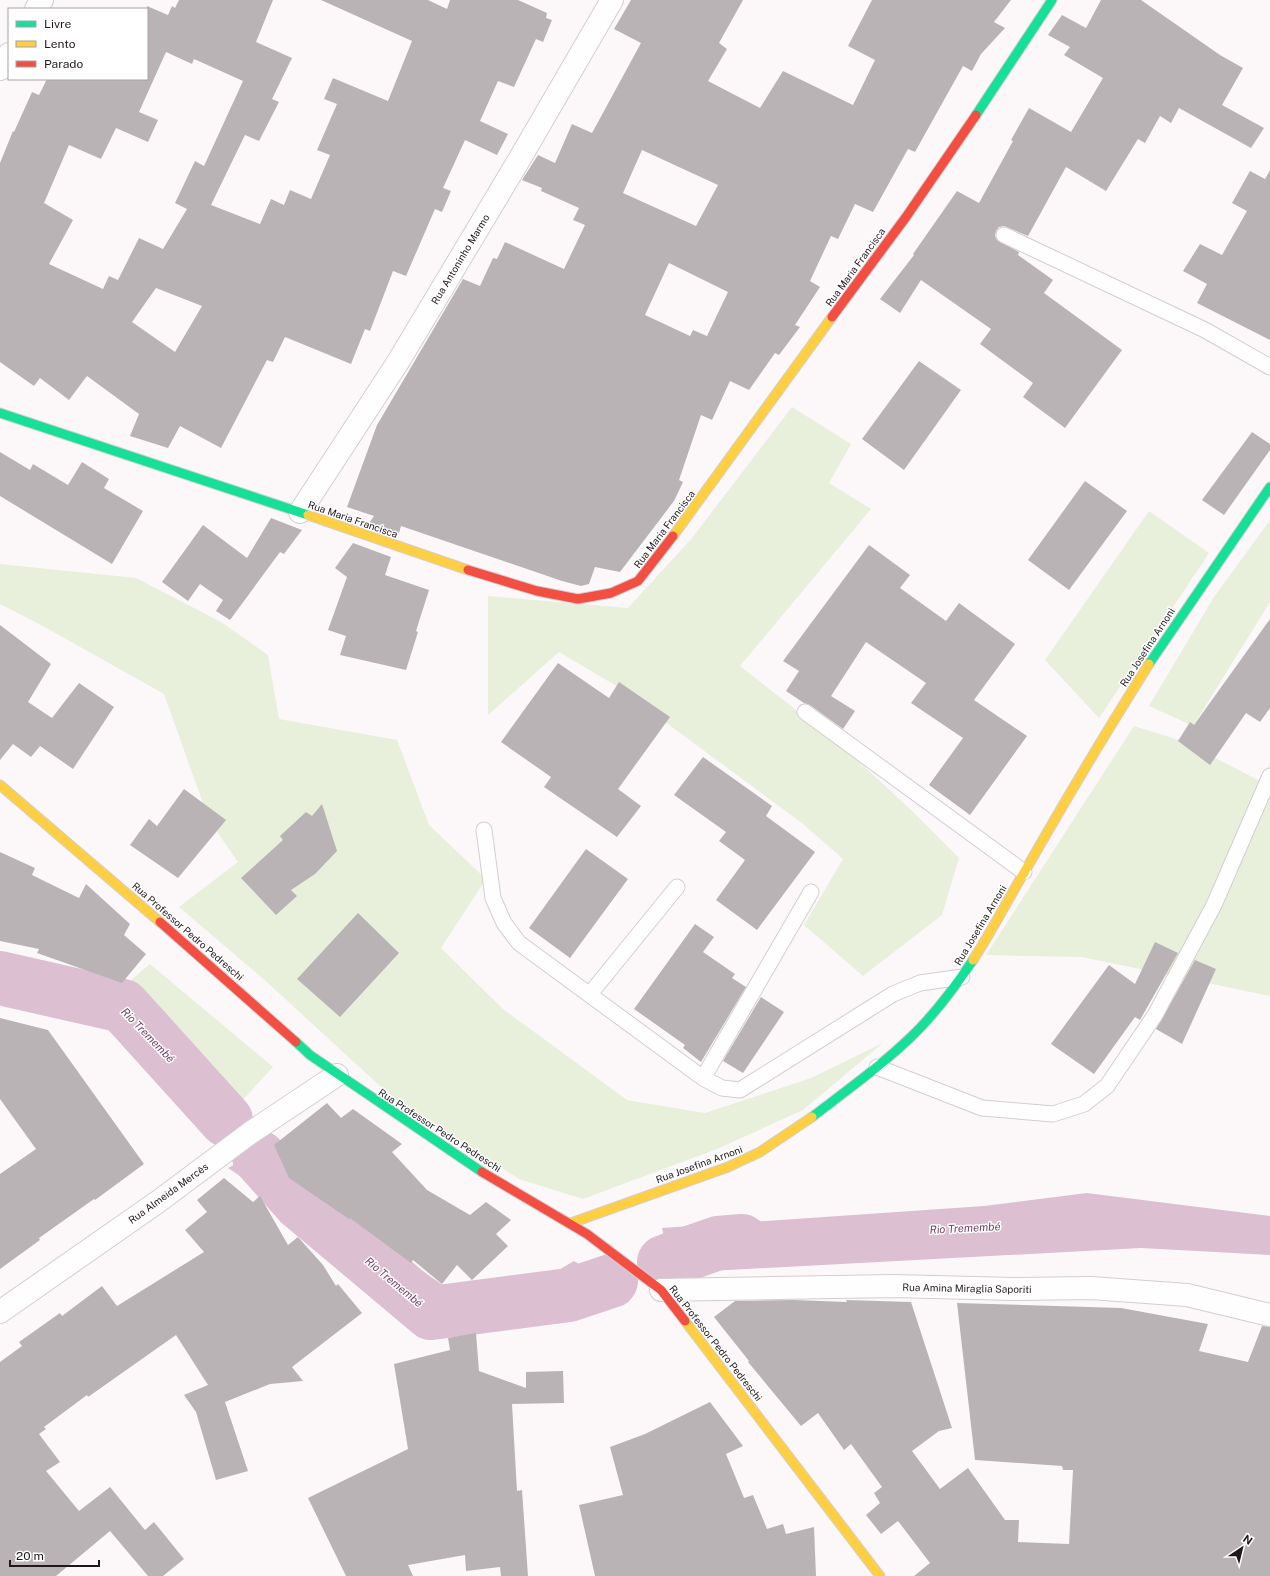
<svg xmlns="http://www.w3.org/2000/svg" width="1270" height="1576" font-family="'Public Sans',sans-serif">
<style>
.green{fill:#e8efdb}
.water{fill:#dcbfd1}
.lines{fill:none;stroke-linecap:round;stroke-linejoin:round}
.river{stroke:#dcbfd1;stroke-width:54}
.building{fill:#b9b3b6;fill-rule:evenodd}
.lane-casing{stroke:#d4cdd1;stroke-width:17}
.street-casing{stroke:#d4cdd1;stroke-width:24}
.fast-casing{stroke:#d4cdd1;stroke-width:11}
.slow-casing{stroke:#d4cdd1;stroke-width:11}
.jam-casing{stroke:#d4cdd1;stroke-width:11}
.lane{stroke:#fffefe;stroke-width:15}
.street{stroke:#fffefe;stroke-width:22}
.fast{stroke:#16e098;stroke-width:9}
.slow{stroke:#ffcf43;stroke-width:9}
.jam{stroke:#f24e42;stroke-width:9}
.labels{text-anchor:middle;dominant-baseline:central;stroke-width:3;stroke-linejoin:round;paint-order:stroke}
.street-label{font-size:10px;fill:#20171d;stroke:#fff}
.water-label{font-size:11px;font-style:italic;fill:#754063;stroke:#fff}
</style>
<rect width="100%" height="100%" fill="#fcf8fa"/>
<path class="green" d="M 792,407 L 851,444 L 829,483 L 871,509 L 740,666 L 840,744 L 910,809 L 959,858 L 942,915 L 863,976 L 804,925 L 843,859 L 803,824 L 618,687 L 559,652 L 488,715 L 488,596 L 628,608 L 692,538 Z
M 1149,511 L 1209,553 L 1099,718 L 1045,660 Z
M 1270,520 L 1270,602 L 1193,726 L 1149,706 L 1214,597 Z
M 0,564 L 136,578 L 221,622 L 268,655 L 279,719 L 397,740 L 429,825 L 486,879 L 441,948 L 503,1009 L 627,1100 L 705,1113 L 811,1078 L 883,1043 L 803,1110 L 717,1149 L 583,1199 L 519,1179 L 394,1099 L 268,983 L 179,907 L 238,862 L 209,820 L 164,694 L 41,625 L 0,604 Z
M 1134,726 L 1182,741 L 1258,780 L 1270,765 L 1270,996 L 1082,957 L 986,955 Z
M 150,964 L 273,1067 L 236,1107 L 116,993 Z"/>
<path class="water" d="M 252,1155 L 462,1298 L 533,1285 L 574,1261 L 612,1285 L 577,1299 L 456,1315 L 421,1295 L 228,1168 Z
M 1087,1193 L 1270,1216 L 1270,1255 L 1141,1248 L 672,1273 L 662,1228 L 984,1206 Z"/>
<g class="lines">
<path class="river" d="M 0,978 L 123,1006 L 226,1120
M 259,1157 L 300,1203 L 431,1313 L 569,1295 L 611,1281
M 664,1262 L 718,1243 L 742,1241"/>
</g>
<path class="building" d="M 179,0 L 273,0 L 256,42 L 292,58 L 272,99 L 279,102 L 259,141 L 245,135 L 211,205 L 260,224 L 271,199 L 284,205 L 290,190 L 311,199 L 330,155 L 317,150 L 337,104 L 324,99 L 333,78 L 388,101 L 412,41 L 321,0 L 428,0 L 447,9 L 450,0 L 518,0 L 547,13 L 546,18 L 552,20 L 543,42 L 536,39 L 514,87 L 498,81 L 480,121 L 508,134 L 497,155 L 465,140 L 443,188 L 451,191 L 442,212 L 435,209 L 406,276 L 393,271 L 370,331 L 365,329 L 351,364 L 285,337 L 273,362 L 267,360 L 221,448 L 180,426 L 168,448 L 130,436 L 139,414 L 87,376 L 69,400 L 40,378 L 34,386 L 0,362 L 0,163 L 13,131 L 14,132 L 32,92 L 39,95 L 47,79 L 147,79 L 147,6 L 168,15 L 172,6 L 175,8 ZM 166,52 L 192,64 L 194,59 L 243,81 L 204,166 L 195,161 L 175,203 L 187,209 L 163,249 L 139,238 L 118,280 L 109,276 L 103,289 L 49,264 L 73,220 L 44,203 L 69,145 L 101,159 L 116,128 L 148,142 L 158,120 L 139,112 ZM 156,288 L 202,306 L 175,352 L 132,322 Z
M 631,0 L 743,0 L 719,43 L 727,49 L 708,81 L 760,108 L 783,71 L 853,105 L 875,60 L 848,46 L 872,0 L 1011,0 L 994,22 L 1005,28 L 981,54 L 972,71 L 963,66 L 915,152 L 908,149 L 873,212 L 855,204 L 838,239 L 831,236 L 810,281 L 820,287 L 795,325 L 800,327 L 779,355 L 775,353 L 749,390 L 730,381 L 712,420 L 701,415 L 679,480 L 683,482 L 674,501 L 620,572 L 595,567 L 589,584 L 581,586 L 562,581 L 401,526 L 399,533 L 369,523 L 374,516 L 347,507 L 377,425 L 463,279 L 480,286 L 493,258 L 497,259 L 505,242 L 564,269 L 585,225 L 573,220 L 579,208 L 541,191 L 542,188 L 522,180 L 538,155 L 555,163 L 572,124 L 592,133 L 641,43 L 614,29 ZM 642,150 L 718,185 L 696,226 L 623,193 ZM 669,263 L 728,292 L 707,336 L 693,330 L 690,336 L 645,315 Z
M 1101,0 L 1141,0 L 1220,55 L 1243,68 L 1222,105 L 1264,128 L 1251,148 L 1179,108 L 1171,123 L 1160,116 L 1145,143 L 1138,139 L 1106,191 L 1066,167 L 1028,236 L 1004,226 L 999,227 L 996,231 L 995,236 L 997,240 L 1019,252 L 1018,255 L 1053,280 L 1044,293 L 1122,350 L 1065,428 L 1023,397 L 1033,383 L 980,344 L 991,329 L 921,280 L 900,313 L 880,299 L 914,255 L 913,254 L 957,191 L 979,203 L 1013,141 L 1011,140 L 1029,108 L 1071,132 L 1103,78 L 1064,55 L 1070,47 L 1048,35 L 1062,15 L 1086,28 Z
M 1270,170 L 1270,340 L 1197,303 L 1207,284 L 1183,271 L 1200,244 L 1222,255 L 1247,211 L 1232,203 L 1250,171 L 1265,179 Z
M 919,361 L 961,390 L 904,470 L 862,439 Z
M 1252,432 L 1270,444 L 1270,450 L 1224,515 L 1202,500 Z
M 0,452 L 30,470 L 33,464 L 68,485 L 82,462 L 109,479 L 104,488 L 143,511 L 112,564 L 0,496 Z
M 1085,481 L 1127,511 L 1069,590 L 1028,560 Z
M 271,518 L 302,530 L 284,554 L 280,552 L 230,620 L 216,611 L 223,600 L 200,584 L 188,601 L 162,582 L 203,525 L 247,558 Z
M 353,543 L 391,557 L 385,575 L 429,590 L 416,631 L 418,632 L 406,670 L 340,655 L 346,636 L 328,630 L 347,577 L 335,568 Z
M 869,545 L 910,575 L 900,588 L 946,621 L 959,603 L 1015,644 L 974,700 L 1027,736 L 970,815 L 929,785 L 963,738 L 911,703 L 926,683 L 866,642 L 831,696 L 855,711 L 843,729 L 810,705 L 804,703 L 786,691 L 799,671 L 783,661 Z
M 1270,619 L 1270,708 L 1260,722 L 1246,713 L 1210,765 L 1178,741 L 1190,722 L 1194,725 Z
M 0,625 L 51,664 L 28,702 L 52,718 L 79,683 L 114,707 L 73,769 L 40,746 L 31,757 L 13,744 L 0,760 Z
M 558,663 L 609,698 L 619,682 L 670,717 L 618,789 L 641,806 L 617,837 L 544,787 L 551,777 L 501,742 Z
M 703,757 L 772,806 L 766,816 L 815,852 L 757,930 L 716,900 L 745,860 L 719,841 L 726,832 L 674,795 Z
M 184,789 L 226,820 L 178,878 L 130,845 L 149,819 L 157,826 Z
M 322,804 L 337,851 L 315,874 L 291,890 L 297,896 L 276,915 L 241,878 L 283,840 L 280,836 L 306,812 L 312,816 Z
M 586,849 L 628,879 L 570,958 L 529,928 Z
M 0,852 L 35,868 L 32,875 L 79,898 L 86,884 L 130,924 L 124,935 L 146,954 L 122,983 L 37,953 L 39,949 L 0,941 Z
M 358,913 L 399,953 L 340,1017 L 297,979 Z
M 695,924 L 714,937 L 703,952 L 735,974 L 732,978 L 746,987 L 701,1062 L 683,1048 L 685,1045 L 634,1009 Z
M 1155,942 L 1178,953 L 1140,1020 L 1135,1017 L 1094,1074 L 1051,1044 L 1109,965 L 1135,984 Z
M 1195,960 L 1216,969 L 1182,1044 L 1156,1029 Z
M 761,997 L 784,1012 L 743,1073 L 723,1061 Z
M 0,1018 L 48,1030 L 144,1164 L 95,1200 L 94,1199 L 39,1238 L 40,1240 L 0,1269 L 0,1174 L 36,1149 L 0,1099 Z
M 327,1103 L 341,1118 L 353,1109 L 402,1144 L 392,1152 L 427,1190 L 470,1215 L 486,1202 L 511,1220 L 496,1234 L 508,1246 L 472,1280 L 457,1265 L 442,1284 L 413,1260 L 411,1263 L 350,1218 L 349,1219 L 289,1178 L 274,1145 Z
M 224,1178 L 253,1202 L 260,1196 L 288,1245 L 298,1237 L 323,1265 L 336,1286 L 338,1284 L 362,1313 L 292,1367 L 303,1381 L 270,1384 L 225,1402 L 248,1471 L 216,1480 L 196,1412 L 184,1395 L 208,1385 L 176,1335 L 88,1397 L 87,1395 L 44,1427 L 46,1429 L 39,1434 L 60,1462 L 46,1471 L 79,1511 L 110,1487 L 145,1530 L 154,1522 L 184,1559 L 163,1576 L 148,1576 L 110,1531 L 56,1576 L 0,1576 L 0,1362 L 22,1346 L 19,1342 L 60,1313 L 62,1316 L 102,1286 L 117,1306 L 204,1252 L 185,1230 L 207,1212 L 197,1200 Z
M 794,1300 L 847,1302 L 846,1300 L 911,1302 L 952,1428 L 939,1431 L 912,1451 L 940,1489 L 968,1468 L 1005,1520 L 1019,1520 L 1018,1542 L 1069,1544 L 1073,1470 L 1063,1470 L 1062,1466 L 975,1460 L 957,1303 L 1121,1308 L 1208,1324 L 1199,1351 L 1248,1362 L 1262,1326 L 1270,1327 L 1270,1576 L 914,1576 L 930,1563 L 898,1521 L 881,1534 L 866,1515 L 880,1503 L 874,1493 L 882,1487 L 851,1444 L 844,1450 L 818,1413 L 801,1426 L 748,1362 L 749,1361 L 714,1317 L 735,1301 Z
M 476,1333 L 479,1371 L 526,1388 L 526,1372 L 563,1371 L 564,1403 L 512,1404 L 517,1491 L 522,1490 L 528,1576 L 501,1576 L 500,1567 L 466,1571 L 465,1555 L 408,1565 L 413,1576 L 346,1576 L 308,1498 L 408,1449 L 394,1364 L 450,1350 L 448,1338 Z
M 710,1402 L 743,1446 L 726,1454 L 744,1498 L 753,1495 L 767,1529 L 783,1524 L 786,1534 L 814,1527 L 816,1576 L 595,1576 L 579,1505 L 623,1495 L 610,1447 L 645,1434 Z"/>
<g class="lines">
<g class="lane-casing">
<path id="lane" d="M 1004,235 L 1205,330 L 1270,367
M 805,712 L 1024,872
M 484,830 L 493,898 L 504,923 L 519,943 L 703,1078 L 722,1088 L 740,1090 L 893,994 L 920,983 L 962,977
M 590,994 L 677,887
M 877,1067 L 982,1108 L 1053,1114 L 1084,1104 L 1107,1086 L 1155,1015 L 1214,905 L 1270,776
M 703,1078 L 811,892"/>
</g>
<g class="street-casing">
<path id="street" d="M 36,9 L 42,0
M 0,69 L 9,54
M 300,512 L 398,362 L 519,160 L 612,0
M 661,1290 L 893,1286 L 1014,1289 L 1091,1288 L 1187,1295 L 1270,1315
M 0,1312 L 159,1201 L 250,1133 L 337,1075"/>
</g>
<g class="fast-casing">
<path id="fast" d="M 976,115 L 1052,0
M 0,413 L 308,515
M 1149,664 L 1270,487
M 296,1042 L 310,1055 L 482,1172
M 812,1117 C 846,1091 881,1066 912,1036 C 935,1014 955,987 973,960"/>
</g>
<g class="slow-casing">
<path id="slow" d="M 308,515 L 468,570
M 673,536 L 832,317
M 0,785 L 160,922
M 973,960 C 992,931 1007,901 1025,871 C 1065,801 1106,732 1149,664
M 571,1223 L 728,1167 L 760,1152 L 812,1117
M 685,1321 L 880,1576"/>
</g>
<g class="jam-casing">
<path id="jam" d="M 832,317 L 906,217 L 976,115
M 468,570 L 537,591 L 578,599 L 611,593 L 638,581 L 673,536
M 160,922 L 296,1042
M 482,1172 L 587,1234 L 661,1290 L 685,1321"/>
</g>
<use href="#lane" class="lane"/>
<use href="#street" class="street"/>
<use href="#fast" class="fast"/>
<use href="#slow" class="slow"/>
<use href="#jam" class="jam"/>
</g>
<g class="labels">
<g class="street-label">
<text transform="translate(460 259) rotate(-59)">Rua Antoninho Marmo</text>
<text transform="translate(855 267) rotate(-54)">Rua Maria Francisca</text>
<text transform="translate(353 519) rotate(19)">Rua Maria Francisca</text>
<text transform="translate(664 529) rotate(-53)">Rua Maria Francisca</text>
<text transform="translate(1147 647) rotate(-57)">Rua Josefina Arnoni</text>
<text transform="translate(980 925) rotate(-59)">Rua Josefina Arnoni</text>
<text transform="translate(188 931) rotate(41)">Rua Professor Pedro Pedreschi</text>
<text transform="translate(440 1130) rotate(33)">Rua Professor Pedro Pedreschi</text>
<text transform="translate(699 1164) rotate(-20)">Rua Josefina Arnoni</text>
<text transform="translate(168 1193) rotate(-36)">Rua Almeida Mercês</text>
<text transform="translate(967 1288) rotate(1)">Rua Amina Miraglia Saporiti</text>
<text transform="translate(716 1343) rotate(52)">Rua Professor Pedro Pedreschi</text>
</g>
<g class="water-label">
<text transform="translate(148 1035) rotate(46)">Rio Tremembé</text>
<text transform="translate(965 1228) rotate(-3)">Rio Tremembé</text>
<text transform="translate(394 1282) rotate(40)">Rio Tremembé</text>
</g>
</g>
<rect x="8" y="8" width="140" height="72" fill="#ffffff" stroke="#a6a2a5"/>
<rect x="16" y="21" width="20" height="6" fill="#16e098" stroke="#a6a2a5"/>
<text x="44" y="28" font-size="12" fill="#20171d">Livre</text>
<rect x="16" y="41" width="20" height="6" fill="#ffcf43" stroke="#a6a2a5"/>
<text x="44" y="48" font-size="12" fill="#20171d">Lento</text>
<rect x="16" y="61" width="20" height="6" fill="#f24e42" stroke="#a6a2a5"/>
<text x="44" y="68" font-size="12" fill="#20171d">Parado</text>
<g transform="translate(1242 1548) rotate(35)" stroke="#ffffff" stroke-width="3" paint-order="stroke">
<path d="M0-3L7 15L0 10L-7 15Z" fill="#20171d"/>
<text y="-6" font-size="11" font-weight="bold" text-anchor="middle" fill="#20171d">N</text>
</g>
<path d="M10 1560v6h89v-6" fill="none" stroke="#20171d" stroke-width="2"/>
<text x="16" y="1560" font-size="12" fill="#20171d" stroke="#ffffff" stroke-width="3" paint-order="stroke">20 m</text>
</svg>
